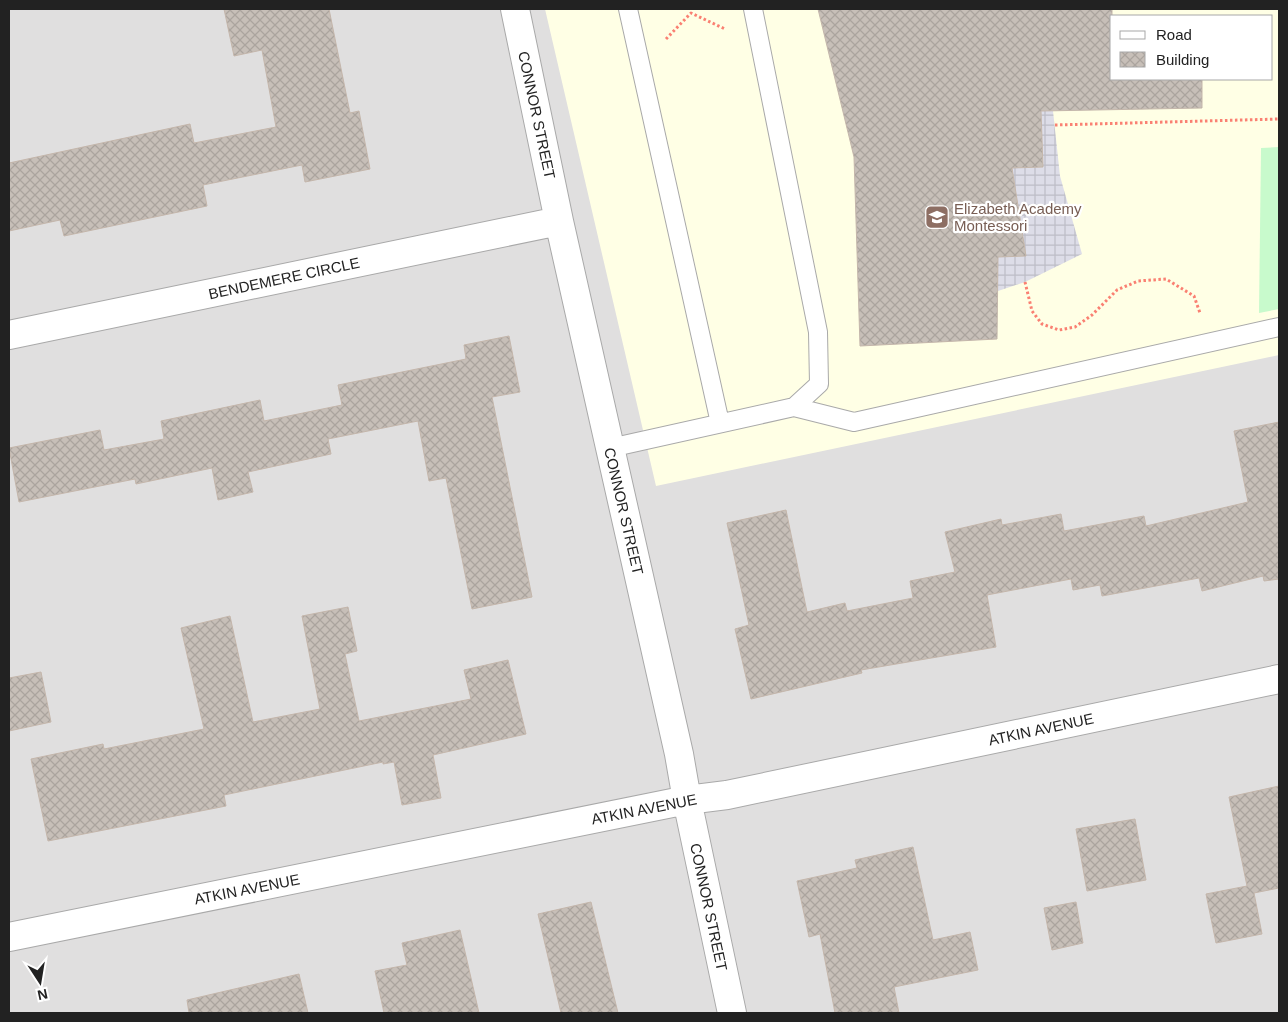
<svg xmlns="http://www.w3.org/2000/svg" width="1288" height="1022" font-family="Arial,sans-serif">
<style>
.residential{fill:#e0dfdf;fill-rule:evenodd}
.education{fill:#ffffe5;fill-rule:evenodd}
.park{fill:#c8facc}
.plaza{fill:url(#plaza-grid)}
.building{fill:url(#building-cross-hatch);stroke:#c4b6ab}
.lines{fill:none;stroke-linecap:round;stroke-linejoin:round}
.lane-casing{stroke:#a9a9a9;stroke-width:20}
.street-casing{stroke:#a9a9a9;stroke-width:30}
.path{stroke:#fa8072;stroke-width:3;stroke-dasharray:2.5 2.5;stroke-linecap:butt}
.lane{stroke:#fff;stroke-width:18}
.street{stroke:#fff;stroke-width:28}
.labels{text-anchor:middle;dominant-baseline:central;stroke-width:4.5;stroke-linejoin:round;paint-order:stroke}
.street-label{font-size:15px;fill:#222;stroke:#fff}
.education-label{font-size:15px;fill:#785e54;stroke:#fff;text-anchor:start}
</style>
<defs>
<pattern id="plaza-grid" width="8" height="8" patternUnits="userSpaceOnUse" patternTransform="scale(1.25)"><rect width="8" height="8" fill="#dddde8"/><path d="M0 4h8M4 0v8" fill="none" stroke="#bdbdc7"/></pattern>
<pattern id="building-cross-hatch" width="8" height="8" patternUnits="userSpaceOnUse" patternTransform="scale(1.25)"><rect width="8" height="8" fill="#c7bfb8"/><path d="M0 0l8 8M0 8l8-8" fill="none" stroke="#aba49e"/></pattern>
</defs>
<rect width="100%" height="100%" fill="#f2efe9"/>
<path class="residential" d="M 9,9 L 1279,9 L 1279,1013 L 9,1013 ZM 1112,16 L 1272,16 L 1272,79 L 1112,79 Z"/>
<path class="education" d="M 545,9 L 1279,9 L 1279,355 L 656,486 ZM 1112,16 L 1272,16 L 1272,79 L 1112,79 Z"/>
<path class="park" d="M 1279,147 L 1279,309 L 1259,313 L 1261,148 Z"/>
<path class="plaza" d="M 1041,111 L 1053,111 L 1060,176 L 1082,254 L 1025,282 L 998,291 L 998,257 L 1026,256 L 1012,168 L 1043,167 Z"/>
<path class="building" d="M 224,9 L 329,9 L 350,113 L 359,111 L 370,169 L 305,182 L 302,165 L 203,185 L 207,206 L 64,236 L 60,220 L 9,231 L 9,163 L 190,124 L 194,143 L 276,127 L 262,50 L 234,56 Z
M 818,9 L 1112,9 L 1112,79 L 1202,79 L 1202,108 L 1041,111 L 1043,167 L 1012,168 L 1026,256 L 998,257 L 997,339 L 860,346 L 854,157 Z
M 509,336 L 520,392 L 492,397 L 532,597 L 472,609 L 446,478 L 429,481 L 418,421 L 328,439 L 331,454 L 248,472 L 253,492 L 218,500 L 212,468 L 136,484 L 135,479 L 19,502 L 9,448 L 100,430 L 104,450 L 164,439 L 161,421 L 260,400 L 264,421 L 342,405 L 338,385 L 466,359 L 464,345 Z
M 1279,422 L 1279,579 L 1264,581 L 1263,576 L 1202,591 L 1199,578 L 1102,596 L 1100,585 L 1073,590 L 1071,579 L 987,595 L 996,647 L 861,670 L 862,673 L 751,699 L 735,629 L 749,625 L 727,523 L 786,510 L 807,612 L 845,603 L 847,611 L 913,598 L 910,581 L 955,572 L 945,532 L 1001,519 L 1002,525 L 1061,514 L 1064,531 L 1144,516 L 1146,526 L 1248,502 L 1234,431 Z
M 348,607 L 357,651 L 345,654 L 359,721 L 471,699 L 464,670 L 508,660 L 526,734 L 433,755 L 441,798 L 402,805 L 394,762 L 383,764 L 383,762 L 224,795 L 226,806 L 48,841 L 31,759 L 103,744 L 104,749 L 204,729 L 181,628 L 230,616 L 253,722 L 320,709 L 302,616 Z
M 41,672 L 51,722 L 9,731 L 9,678 Z
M 1279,786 L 1279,888 L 1254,893 L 1262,934 L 1216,943 L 1206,894 L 1247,886 L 1229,797 Z
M 1135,819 L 1146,880 L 1087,891 L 1076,829 Z
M 913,847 L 933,940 L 970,932 L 978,970 L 894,987 L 899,1013 L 835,1013 L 820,934 L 809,937 L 797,881 L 857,868 L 855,860 Z
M 591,902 L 618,1013 L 561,1013 L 538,914 Z
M 1076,902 L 1083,943 L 1052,950 L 1044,908 Z
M 460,930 L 479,1013 L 384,1013 L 375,971 L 407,965 L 402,943 Z
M 299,974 L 308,1013 L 189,1013 L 187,1000 Z"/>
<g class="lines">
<g class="lane-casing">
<path id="lane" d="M 628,9 L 720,423
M 794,407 L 854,422 L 1279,327
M 610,448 L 794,407 L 819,384 L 818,332 L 753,9"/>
</g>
<g class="street-casing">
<path id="street" d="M 515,9 L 559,221 L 679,754 L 687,800 L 732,1013
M 9,335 L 559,221
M 9,937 L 687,800 L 727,795 L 1279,679"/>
</g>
<path class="path" d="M 666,39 L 691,13 L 725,29
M 1055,125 L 1279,119
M 1025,282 L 1032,311 L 1042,324 L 1059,330 L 1075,327 L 1092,315 L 1117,290 L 1138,281 L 1166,279 L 1194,296 L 1200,313"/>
<use href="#lane" class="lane"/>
<use href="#street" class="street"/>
</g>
<defs>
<g id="school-square" transform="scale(1.25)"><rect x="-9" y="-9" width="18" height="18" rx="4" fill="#8d6e63" stroke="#fff"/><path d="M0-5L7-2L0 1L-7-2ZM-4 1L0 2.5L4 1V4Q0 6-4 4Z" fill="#fff"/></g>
</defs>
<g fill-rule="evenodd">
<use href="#school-square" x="937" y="217"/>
</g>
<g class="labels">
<g class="street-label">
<text transform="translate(537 115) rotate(78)">CONNOR STREET</text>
<text transform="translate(284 278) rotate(-12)">BENDEMERE CIRCLE</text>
<text transform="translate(624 511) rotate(77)">CONNOR STREET</text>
<text transform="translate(1041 729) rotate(-12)">ATKIN AVENUE</text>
<text transform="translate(644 809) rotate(-11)">ATKIN AVENUE</text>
<text transform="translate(247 889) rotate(-11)">ATKIN AVENUE</text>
<text transform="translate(709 907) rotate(78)">CONNOR STREET</text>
</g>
<g class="education-label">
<text x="954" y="208">Elizabeth Academy<tspan x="954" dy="17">Montessori</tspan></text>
</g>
</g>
<rect width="1288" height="1022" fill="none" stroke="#222222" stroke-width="20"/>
<rect x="1110" y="15" width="162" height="65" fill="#ffffff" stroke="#a7a7a7"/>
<rect x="1120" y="31" width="25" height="8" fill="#ffffff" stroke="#a7a7a7"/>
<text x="1156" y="40" font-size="15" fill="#222222">Road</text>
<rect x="1120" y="52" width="25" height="15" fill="url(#building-cross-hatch)" stroke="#a7a7a7"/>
<text x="1156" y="65" font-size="15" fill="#222222">Building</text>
<g transform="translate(40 982) rotate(168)" stroke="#ffffff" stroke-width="4" paint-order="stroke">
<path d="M0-4L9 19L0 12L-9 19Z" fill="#222222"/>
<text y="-8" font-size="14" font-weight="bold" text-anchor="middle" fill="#222222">N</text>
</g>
</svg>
